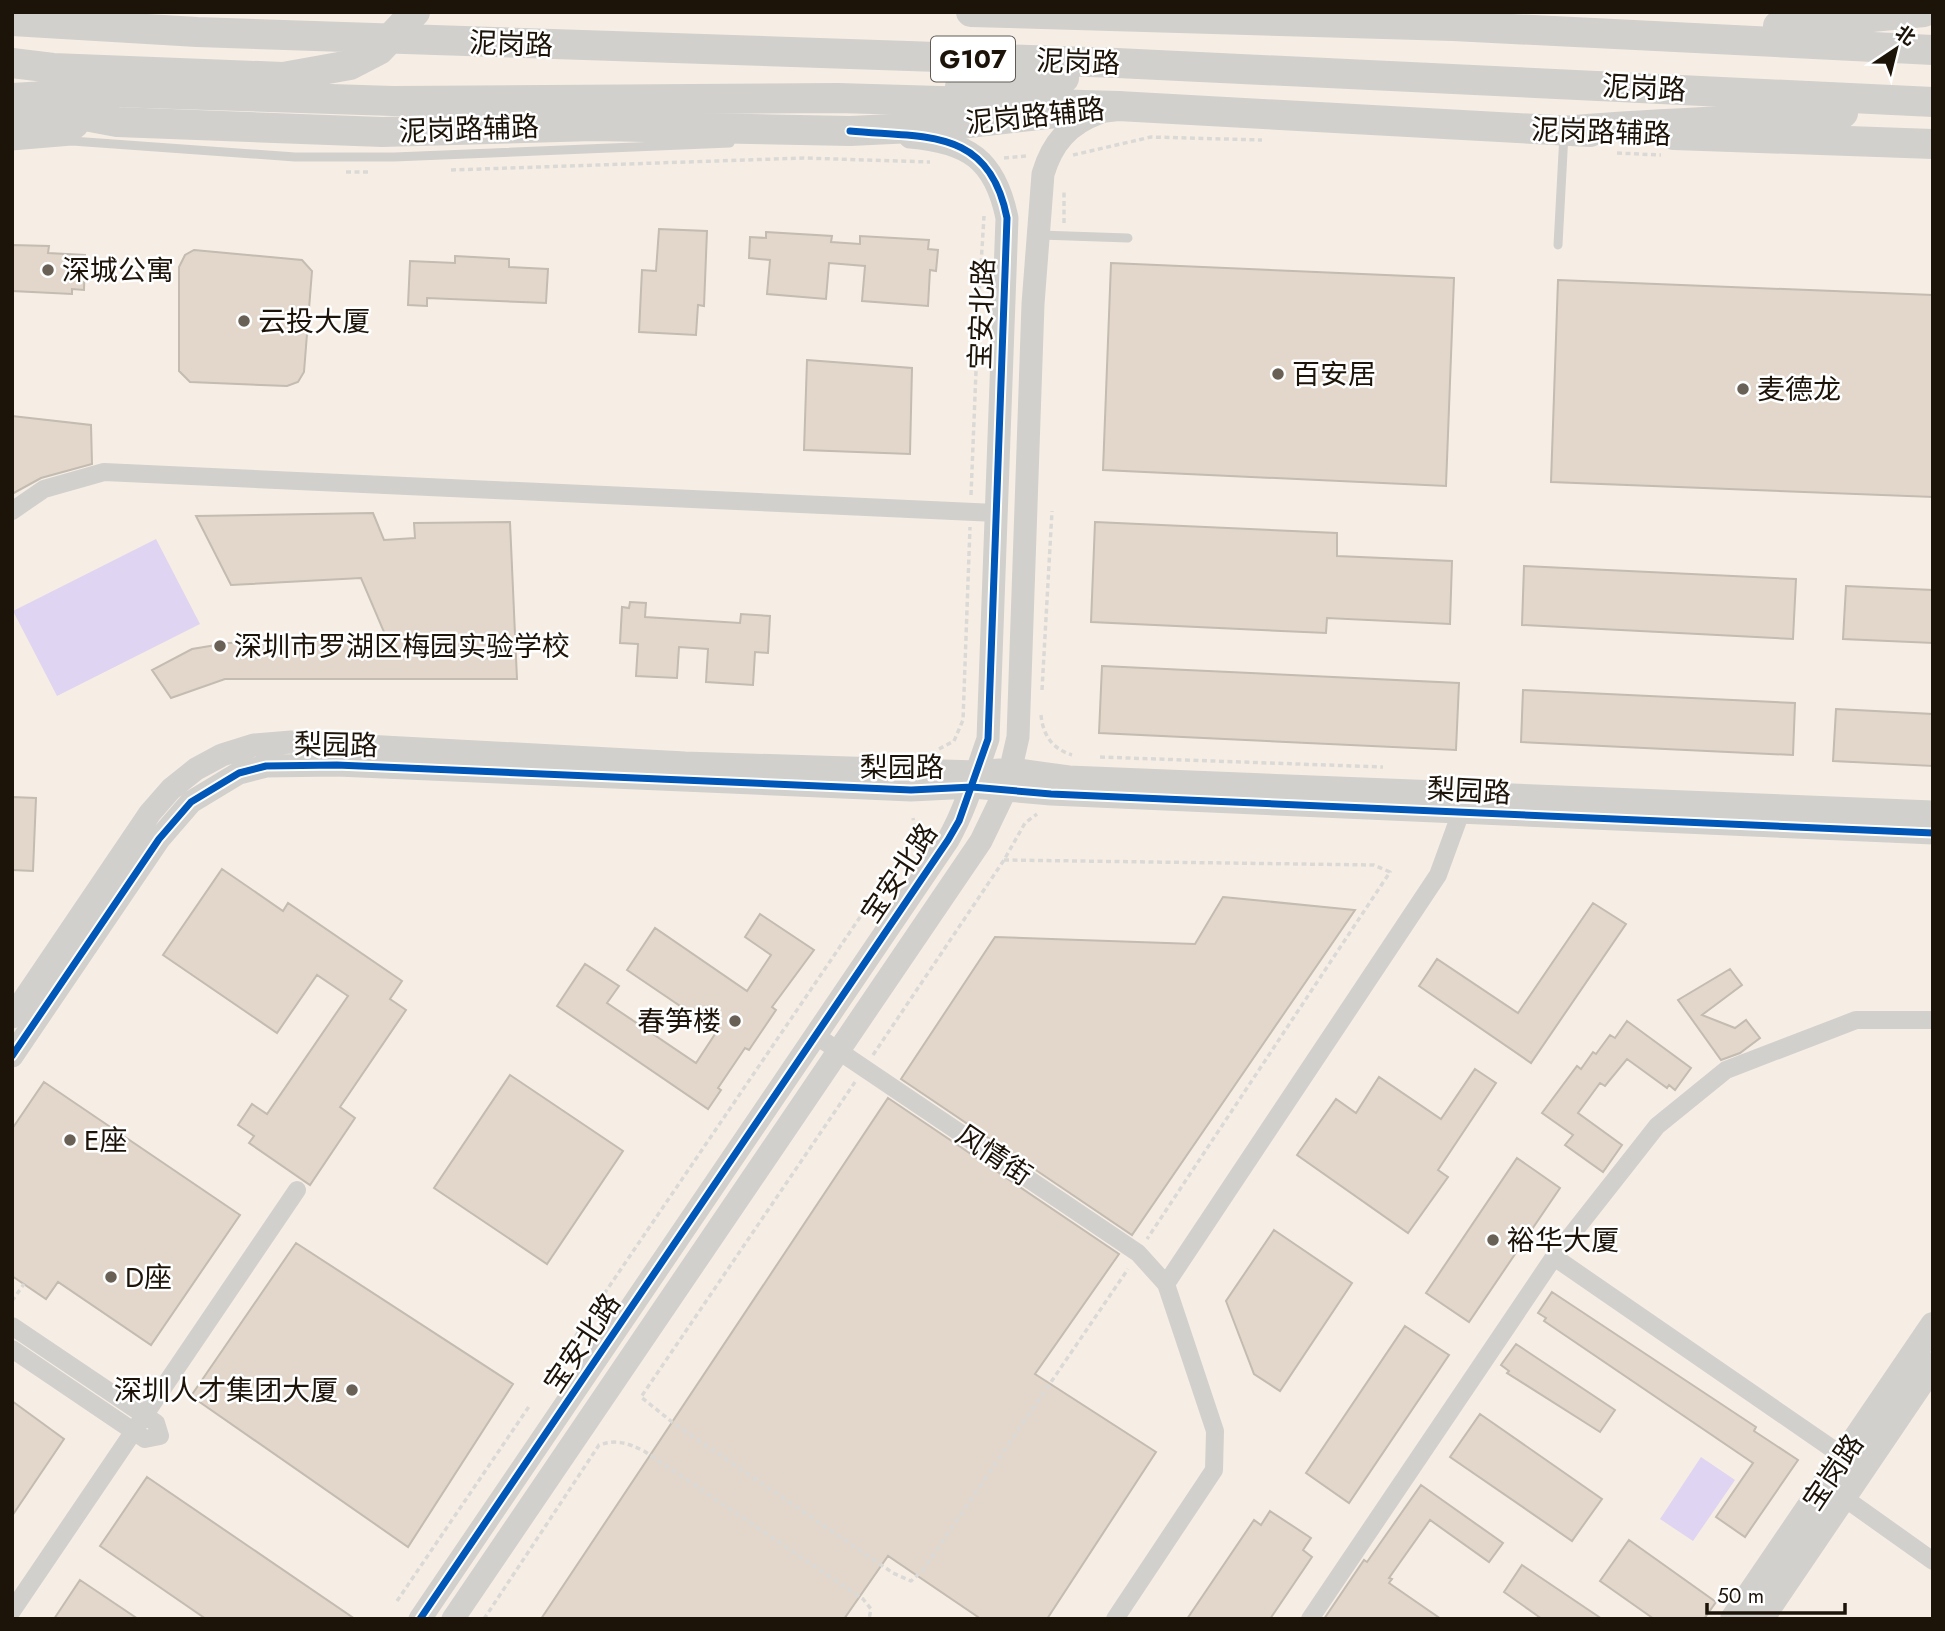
<svg xmlns="http://www.w3.org/2000/svg" width="1945" height="1631" font-family="Jost,'Noto Sans SC',sans-serif">
<style>
.green{fill:#dfd4f1}
.building{fill:#e2d7ca;stroke:#c4bbb1;stroke-width:2}
.lines{fill:none;stroke-linecap:round;stroke-linejoin:round}
.path{stroke:#dbd9d6;stroke-width:3.5;stroke-dasharray:5 3.5;stroke-linecap:butt}
.service{stroke:#d2d0cd;stroke-width:9}
.minor{stroke:#d2d0cd;stroke-width:18}
.tertiary{stroke:#d2d0cd;stroke-width:23}
.secondary{stroke:#d2d0cd;stroke-width:26}
.primary{stroke:#d2d0cd;stroke-width:30}
.trunk{stroke:#d2d0cd;stroke-width:30}
.cycleway-casing{stroke:#fff;stroke-width:11}
.cycleway{stroke:#0057b8;stroke-width:7}
.poi-dot{fill:#696056;stroke:#fff;stroke-width:2.5}
.labels{text-anchor:middle;dominant-baseline:central;stroke-width:5;stroke-linejoin:round;paint-order:stroke}
.shield{fill:#fff;stroke:#615a53;stroke-width:2}
.shield-label{font-size:26px;font-weight:bold;fill:#1d1409}
.street-label{font-size:28px;fill:#1d1409;stroke:#fff}
.poi-label{font-size:28px;fill:#1d1409;stroke:#fff;text-anchor:start}
</style>
<rect width="100%" height="100%" fill="#f6eee4"/>
<path class="green" d="M 156,539 L 200,624 L 57,696 L 13,611 Z
M 1701,1457 L 1735,1480 L 1693,1541 L 1660,1519 Z"/>
<path class="building" d="M 659,229 L 707,231 L 704,306 L 698,305 L 696,335 L 639,332 L 642,270 L 656,271 Z
M 766,232 L 832,236 L 831,242 L 860,244 L 860,236 L 929,240 L 928,249 L 938,250 L 936,271 L 930,270 L 928,306 L 862,301 L 865,266 L 829,263 L 826,299 L 767,294 L 770,260 L 749,258 L 750,237 L 766,238 Z
M 12,245 L 49,246 L 48,253 L 85,255 L 84,290 L 72,289 L 72,294 L 12,291 Z
M 194,250 L 302,260 L 312,271 L 304,372 L 298,382 L 287,386 L 190,382 L 179,371 L 179,267 L 185,255 Z
M 455,256 L 509,259 L 509,267 L 548,269 L 546,303 L 427,298 L 427,306 L 408,305 L 410,261 L 455,263 Z
M 1111,263 L 1454,278 L 1446,486 L 1103,470 Z
M 1558,280 L 1933,295 L 1933,497 L 1551,482 Z
M 807,360 L 912,368 L 910,454 L 804,450 Z
M 12,416 L 91,425 L 92,464 L 41,478 L 12,494 Z
M 373,513 L 384,540 L 415,538 L 414,523 L 510,522 L 517,679 L 225,679 L 171,698 L 152,670 L 192,649 L 228,643 L 387,639 L 361,578 L 231,585 L 196,516 Z
M 1095,522 L 1337,533 L 1337,556 L 1452,561 L 1450,624 L 1327,618 L 1326,633 L 1091,622 Z
M 1524,566 L 1796,579 L 1793,639 L 1522,625 Z
M 1846,586 L 1933,590 L 1933,643 L 1843,639 Z
M 630,602 L 646,603 L 645,617 L 740,623 L 741,614 L 770,616 L 768,653 L 755,652 L 753,685 L 706,682 L 708,649 L 679,647 L 677,678 L 636,676 L 638,644 L 620,643 L 622,607 L 629,608 Z
M 1102,666 L 1459,683 L 1456,750 L 1099,733 Z
M 1523,690 L 1795,703 L 1793,755 L 1521,742 Z
M 1836,709 L 1933,714 L 1933,766 L 1833,761 Z
M 12,797 L 36,798 L 33,871 L 12,870 Z
M 222,869 L 283,911 L 288,903 L 402,981 L 390,999 L 406,1010 L 340,1107 L 355,1118 L 310,1185 L 249,1143 L 254,1136 L 238,1125 L 252,1104 L 267,1114 L 348,996 L 317,975 L 277,1033 L 163,955 Z
M 1223,897 L 1355,910 L 1132,1235 L 901,1079 L 995,937 L 1195,944 Z
M 1593,903 L 1626,924 L 1531,1063 L 1419,986 L 1437,959 L 1518,1013 Z
M 760,914 L 814,950 L 772,1007 L 776,1010 L 749,1050 L 745,1048 L 718,1088 L 721,1090 L 708,1109 L 557,1006 L 585,964 L 619,986 L 607,1003 L 696,1063 L 717,1031 L 627,970 L 655,928 L 747,991 L 771,955 L 745,937 Z
M 1730,969 L 1742,985 L 1702,1015 L 1735,1028 L 1746,1020 L 1760,1038 L 1740,1053 L 1721,1060 L 1678,1000 Z
M 1627,1021 L 1691,1068 L 1675,1090 L 1669,1085 L 1667,1088 L 1627,1059 L 1605,1086 L 1600,1083 L 1578,1113 L 1622,1145 L 1603,1172 L 1565,1145 L 1573,1135 L 1542,1113 L 1577,1066 L 1581,1069 L 1593,1052 L 1596,1054 L 1610,1035 L 1615,1038 Z
M 1475,1069 L 1496,1083 L 1438,1170 L 1448,1177 L 1408,1233 L 1297,1155 L 1336,1099 L 1356,1113 L 1379,1077 L 1441,1119 Z
M 510,1075 L 623,1151 L 547,1264 L 434,1188 Z
M 44,1082 L 240,1215 L 151,1345 L 58,1282 L 46,1299 L 12,1276 L 12,1129 Z
M 888,1098 L 1119,1254 L 1035,1374 L 1156,1452 L 1047,1619 L 981,1619 L 888,1556 L 844,1619 L 541,1619 Z
M 1517,1158 L 1560,1188 L 1469,1322 L 1426,1293 Z
M 1274,1230 L 1352,1283 L 1280,1391 L 1254,1374 L 1226,1301 Z
M 296,1243 L 513,1384 L 408,1547 L 191,1396 Z
M 1552,1292 L 1756,1427 L 1754,1431 L 1798,1460 L 1745,1537 L 1716,1517 L 1753,1463 L 1544,1321 L 1546,1318 L 1538,1313 Z
M 1405,1326 L 1449,1355 L 1349,1503 L 1306,1473 Z
M 1516,1344 L 1615,1410 L 1600,1432 L 1507,1373 L 1509,1371 L 1501,1365 Z
M 12,1401 L 64,1439 L 12,1516 Z
M 1480,1414 L 1602,1499 L 1572,1541 L 1450,1457 Z
M 147,1477 L 355,1619 L 206,1619 L 100,1546 Z
M 1421,1485 L 1503,1543 L 1489,1562 L 1430,1520 L 1389,1578 L 1392,1579 L 1389,1583 L 1441,1619 L 1324,1619 L 1364,1560 L 1367,1562 Z
M 1270,1511 L 1311,1538 L 1303,1550 L 1312,1557 L 1270,1619 L 1187,1619 L 1254,1520 L 1261,1525 Z
M 1629,1540 L 1716,1602 L 1704,1619 L 1654,1619 L 1600,1581 Z
M 1522,1565 L 1602,1619 L 1542,1619 L 1504,1592 Z
M 80,1580 L 138,1619 L 54,1619 Z"/>
<g class="lines">
<path class="path" d="M 1617,153 L 1661,155
M 1073,155 L 1151,137 L 1262,140
M 1004,158 L 1027,156
M 451,170 L 804,158 L 930,162
M 346,172 L 370,172
M 1064,223 L 1064,192
M 979,297 L 984,216
M 971,495 L 976,371
M 1042,690 L 1052,511
M 1041,715 C 1043,736 1053,749 1072,755
M 939,749 L 954,741 L 963,720 L 970,527
M 1100,757 L 1383,767
M 1004,860 L 1374,865 L 1390,872 L 1147,1239
M 873,1055 L 1004,860 L 1025,823 L 1037,814
M 855,1082 L 641,1397 L 672,1422 L 893,1573 L 911,1581 L 923,1570 L 1128,1269
M 12,1301 L 24,1284
M 566,1350 L 888,876 L 916,834 L 913,818
M 397,1601 L 530,1405
M 484,1619 L 599,1445 C 617,1439 627,1443 644,1451 L 863,1599 L 871,1609 L 869,1619"/>
<path class="service" d="M 12,146 L 72,141 L 295,157 L 394,157 L 730,143
M 1040,235 L 1128,238
M 1558,245 L 1564,134"/>
<path class="minor" d="M 12,511 L 44,489 L 104,472 L 996,513
M 815,1035 L 1138,1253 L 1166,1284
M 1554,1257 L 1850,1461
M 12,1326 L 156,1423 L 160,1436 L 145,1439 L 12,1349
M 1836,1492 L 1933,1561
M 12,1611 L 297,1190
M 1115,1619 L 1214,1470 L 1215,1431 L 1166,1284 L 1438,875 L 1461,812 L 1461,802
M 1310,1619 L 1554,1257 L 1657,1126 L 1726,1070 L 1856,1020 L 1933,1020"/>
<path class="tertiary" d="M 12,1017 L 150,813 L 171,789 L 196,769 L 222,755 L 254,745 L 291,742 L 685,763 L 977,772 L 1011,769 L 1069,777 L 1933,812
M 12,1056 L 159,839 L 191,802 L 239,773 L 266,766 L 337,765 L 911,790 L 972,787 L 1051,794 L 1933,833
M 420,1619 L 948,840 C 966,808 976,773 988,739 L 1007,218 C 995,159 968,142 910,137
M 453,1619 L 981,841 L 1006,789 L 1018,737 L 1033,304 L 1043,174 C 1052,143 1069,124 1099,113"/>
<path class="secondary" d="M 1733,1619 L 1933,1325
M 1761,1619 L 1933,1365"/>
<path class="primary" d="M 16,103 L 117,122 L 382,132 L 594,126 L 850,131 L 934,127 L 1118,106 L 1590,132
M 12,131 L 74,124
M 1674,135 L 1933,144"/>
<path class="trunk" d="M 971,12 L 1453,26 L 1933,50
M 12,21 L 197,32 L 1117,63 L 1933,102
M 1778,26 L 1924,12
M 12,63 L 53,68 L 283,77 L 350,65 L 379,50 L 415,12
M 960,87 L 1064,78
M 12,98 L 113,92 L 393,101 L 838,98 L 1118,106
M 1564,131 C 1657,122 1750,122 1843,113"/>
<g class="cycleway-casing">
<path id="cycleway" d="M 12,1056 L 159,839 L 191,802 L 239,773 L 266,766 L 337,765 L 911,790 L 972,787 L 1051,794 L 1933,833
M 420,1619 L 948,840 L 959,821 L 988,739 L 1007,218 C 989,127 925,138 850,131"/>
</g>
<use href="#cycleway" class="cycleway"/>
</g>
<g class="poi-dot">
<circle cx="48" cy="270" r="7"/>
<circle cx="244" cy="321" r="7"/>
<circle cx="1278" cy="374" r="7"/>
<circle cx="1743" cy="389" r="7"/>
<circle cx="220" cy="646" r="7"/>
<circle cx="735" cy="1021" r="7"/>
<circle cx="70" cy="1140" r="7"/>
<circle cx="1493" cy="1240" r="7"/>
<circle cx="111" cy="1277" r="7"/>
<circle cx="352" cy="1390" r="7"/>
</g>
<g class="labels">
<rect class="shield" x="931" y="36.5" width="84" height="45" rx="5"/>
<g class="shield-label">
<text x="973" y="59">G107</text>
</g>
<g class="street-label">
<text transform="translate(511 44) rotate(2)">泥岗路</text>
<text transform="translate(1078 62) rotate(2)">泥岗路</text>
<text transform="translate(1644 88) rotate(3)">泥岗路</text>
<text transform="translate(1035 116) rotate(-6)">泥岗路辅路</text>
<text transform="translate(469 129) rotate(-2)">泥岗路辅路</text>
<text transform="translate(1601 132) rotate(2)">泥岗路辅路</text>
<text transform="translate(982 314) rotate(-88)">宝安北路</text>
<text transform="translate(336 745) rotate(1)">梨园路</text>
<text x="902" y="767">梨园路</text>
<text transform="translate(1469 791) rotate(3)">梨园路</text>
<text transform="translate(899 873) rotate(-56)">宝安北路</text>
<text transform="translate(994 1155) rotate(34)">风情街</text>
<text transform="translate(582 1343) rotate(-56)">宝安北路</text>
<text transform="translate(1833 1472) rotate(-56)">宝岗路</text>
</g>
<g class="poi-label">
<text x="62" y="270">深城公寓</text>
<text x="258" y="321">云投大厦</text>
<text x="1292" y="374">百安居</text>
<text x="1757" y="389">麦德龙</text>
<text x="234" y="646">深圳市罗湖区梅园实验学校</text>
<text x="721" y="1021" text-anchor="end">春笋楼</text>
<text x="84" y="1140">E座</text>
<text x="1507" y="1240">裕华大厦</text>
<text x="125" y="1277">D座</text>
<text x="338" y="1390" text-anchor="end">深圳人才集团大厦</text>
</g>
</g>
<rect width="1945" height="1631" fill="none" stroke="#1d1409" stroke-width="28"/>
<g transform="translate(1896 49) rotate(35)" stroke="#ffffff" stroke-width="5" paint-order="stroke">
<path d="M0-5L12 26L0 18L-12 26Z" fill="#1d1409"/>
<text y="-10" font-size="19" font-weight="bold" text-anchor="middle" fill="#1d1409">北</text>
</g>
<path d="M1707 1603v10h138v-10" fill="none" stroke="#1d1409" stroke-width="3.5"/>
<text x="1717" y="1603" font-size="21" fill="#1d1409" stroke="#ffffff" stroke-width="5" paint-order="stroke">50 m</text>
</svg>
